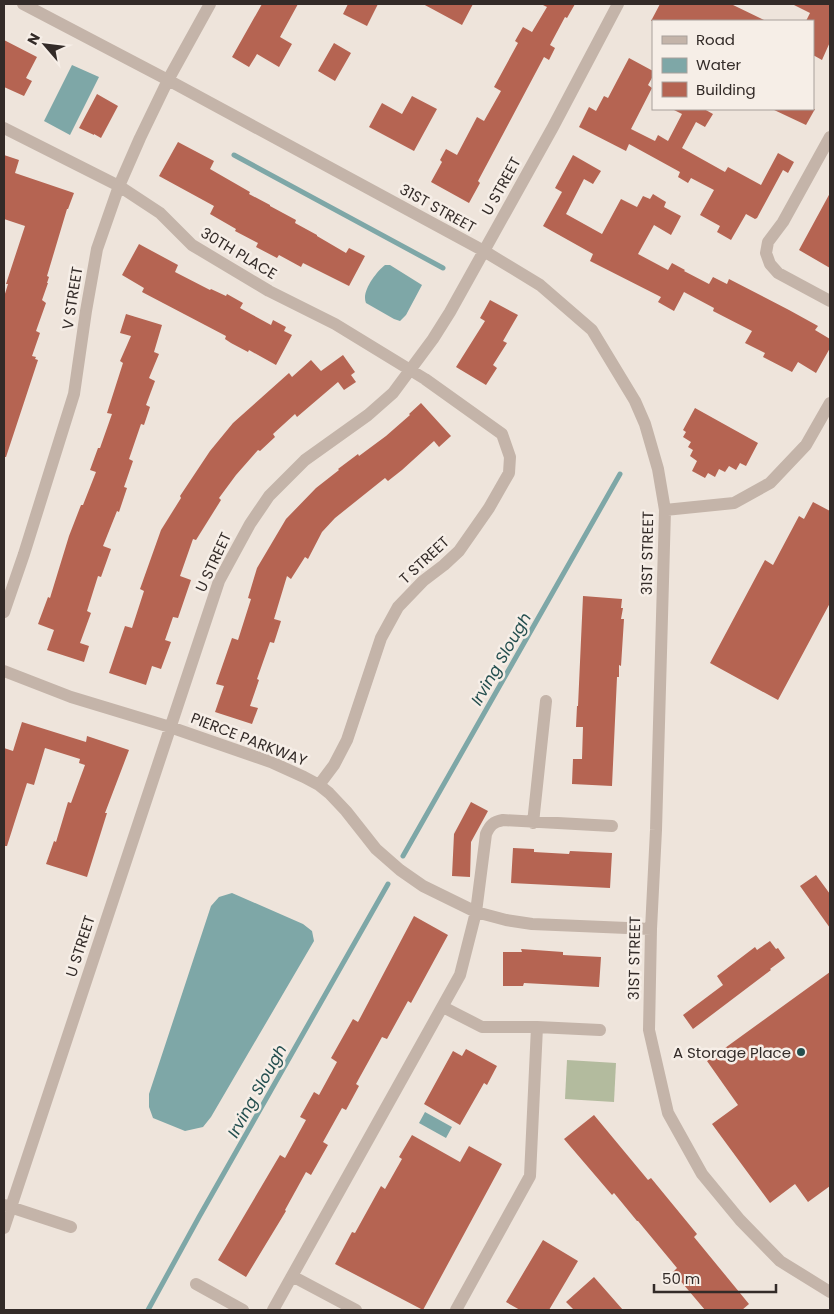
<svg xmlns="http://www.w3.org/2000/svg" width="834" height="1314" font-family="Poppins,sans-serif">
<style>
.green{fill:#b3bb9e}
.water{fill:#7ea7a7}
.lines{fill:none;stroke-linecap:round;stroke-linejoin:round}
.stream{stroke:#7ea7a7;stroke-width:5}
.building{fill:#b56452}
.minor{stroke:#c4b4a9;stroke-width:12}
.poi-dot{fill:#234e4e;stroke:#f6eee7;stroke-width:2}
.labels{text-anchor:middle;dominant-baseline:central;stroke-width:5;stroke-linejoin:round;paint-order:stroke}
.street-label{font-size:15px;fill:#332b28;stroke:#f6eee7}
.poi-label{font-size:15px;fill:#332b28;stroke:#f6eee7;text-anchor:end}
.water-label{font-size:16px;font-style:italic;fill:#234e4e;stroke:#f6eee7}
</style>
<rect width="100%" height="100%" fill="#eee4db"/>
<path class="green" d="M 567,1060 L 616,1063 L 614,1102 L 565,1099 Z"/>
<path class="water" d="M 72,65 L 99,77 L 70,135 L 44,121 Z
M 385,265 L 390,265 L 422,285 L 406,315 L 400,321 L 394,319 L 366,303 C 361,292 376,272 385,265 Z
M 232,893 L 303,924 L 312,931 L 314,941 L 211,1117 L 203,1127 L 185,1131 L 153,1118 L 149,1107 L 149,1094 L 211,906 L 219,897 Z
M 425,1112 L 452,1127 L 446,1138 L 419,1123 Z"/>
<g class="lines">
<path class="stream" d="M 234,155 L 443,268
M 403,856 L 620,474
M 148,1310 L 199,1217 L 388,884"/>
</g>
<path class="building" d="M 262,4 L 298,4 L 280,37 L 292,44 L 279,67 L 257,54 L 249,67 L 232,57 Z
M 348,4 L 378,4 L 367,26 L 343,14 Z
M 423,4 L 473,4 L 462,25 Z
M 541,4 L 575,4 L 567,18 L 565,17 L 550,45 L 555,48 L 549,60 L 544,57 L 478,181 L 480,183 L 469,203 L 431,182 L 442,162 L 440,160 L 446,149 L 457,155 L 477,117 L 484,121 L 501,91 L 494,87 L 518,43 L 515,41 L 523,27 L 532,32 L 547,7 Z
M 660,4 L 731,4 L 766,21 L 651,21 Z
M 792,4 L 830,4 L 830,42 L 822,60 L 813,55 L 813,21 L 806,21 L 810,13 Z
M 4,40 L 37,57 L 26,78 L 32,81 L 24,96 L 4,87 Z
M 334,43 L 351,53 L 335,81 L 318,71 Z
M 629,58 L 653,71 L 653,76 L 648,85 L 652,88 L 631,129 L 655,141 L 658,135 L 668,141 L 682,114 L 672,109 L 704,109 L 713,114 L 705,127 L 696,122 L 682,148 L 725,172 L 728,167 L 761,185 L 778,153 L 794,162 L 788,173 L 783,170 L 757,218 L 755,219 L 746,214 L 731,240 L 717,232 L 720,226 L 700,215 L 714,190 L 691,178 L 688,183 L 678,177 L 680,172 L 629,144 L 626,151 L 579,127 L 589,107 L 596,111 L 604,96 L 608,98 Z
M 97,94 L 118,106 L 101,138 L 94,134 L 94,135 L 79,128 Z
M 412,96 L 437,109 L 414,151 L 369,127 L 382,103 L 402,114 Z
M 772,109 L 815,109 L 806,125 Z
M 178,142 L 214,161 L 210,169 L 250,192 L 249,194 L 270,205 L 270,206 L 296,220 L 295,223 L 317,235 L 317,236 L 346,253 L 349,248 L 365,256 L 349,286 L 303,263 L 301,267 L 279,255 L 277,258 L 256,247 L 258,243 L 235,231 L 236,229 L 210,214 L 214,206 L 159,176 Z
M 4,155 L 19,160 L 15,173 L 74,193 L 68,209 L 67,209 L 47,276 L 49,277 L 47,283 L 48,283 L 42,300 L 46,303 L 36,331 L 40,333 L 32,356 L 36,357 L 35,359 L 38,360 L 6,457 L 4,457 L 4,297 L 8,284 L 6,284 L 25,226 L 4,219 Z
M 573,155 L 601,171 L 593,184 L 584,179 L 566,214 L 602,234 L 621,199 L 637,207 L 643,196 L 650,199 L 653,194 L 666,202 L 664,207 L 681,216 L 671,235 L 654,225 L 638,254 L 668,270 L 672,263 L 685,270 L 684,271 L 709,284 L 713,277 L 727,284 L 729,279 L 789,310 L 818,326 L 815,330 L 830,339 L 830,348 L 816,373 L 798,362 L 792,372 L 763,357 L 765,353 L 745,343 L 752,331 L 713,311 L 714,308 L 684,292 L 674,311 L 658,302 L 661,297 L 590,261 L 593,254 L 543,226 L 562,192 L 555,188 Z
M 830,193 L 830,268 L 799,250 Z
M 139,244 L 178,265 L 175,272 L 210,290 L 211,289 L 226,296 L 227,294 L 243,303 L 240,308 L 271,325 L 273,320 L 286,327 L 284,331 L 292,335 L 276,365 L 249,350 L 248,352 L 231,343 L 225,339 L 226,336 L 142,292 L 144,288 L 122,275 Z
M 490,300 L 518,315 L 503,341 L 507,343 L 493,365 L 497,368 L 486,385 L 456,367 L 485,321 L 480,318 Z
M 126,314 L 162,325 L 154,352 L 159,354 L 149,378 L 155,381 L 146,405 L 150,407 L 144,425 L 141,424 L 129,459 L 133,461 L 124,487 L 127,488 L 119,512 L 117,511 L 103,546 L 111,549 L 101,577 L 98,576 L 87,611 L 91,613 L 80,643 L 89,646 L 84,662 L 47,650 L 54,630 L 38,624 L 48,597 L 50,598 L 69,536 L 81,505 L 83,505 L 96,472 L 90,470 L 98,448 L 100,448 L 112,414 L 107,413 L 123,363 L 120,361 L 131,336 L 120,333 Z
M 343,355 L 355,372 L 351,375 L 356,382 L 344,390 L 338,382 L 297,417 L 295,414 L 273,434 L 275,437 L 260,451 L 258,450 L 236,475 L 219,498 L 221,500 L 196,540 L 193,539 L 180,576 L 191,580 L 178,618 L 173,617 L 165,640 L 171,642 L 161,669 L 152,666 L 146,685 L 109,673 L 125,626 L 132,628 L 144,591 L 140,589 L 161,530 L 181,498 L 180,496 L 210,451 L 233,423 L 289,373 L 292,377 L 311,360 L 321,371 Z
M 421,403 L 451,436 L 439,447 L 434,441 L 402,470 L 388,481 L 385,478 L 335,518 L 322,532 L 308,559 L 305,557 L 291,579 L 287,576 L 274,619 L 281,621 L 274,643 L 270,642 L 257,679 L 259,680 L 250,706 L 258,708 L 252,724 L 215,712 L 224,686 L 216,684 L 232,638 L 238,640 L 251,599 L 248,598 L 257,568 L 286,519 L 316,488 L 339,470 L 338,469 L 358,454 L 359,456 L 386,436 L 410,415 L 409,414 Z
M 695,408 L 758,443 L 746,466 L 740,463 L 736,470 L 729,466 L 725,472 L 719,469 L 715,477 L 708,473 L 705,478 L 692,471 L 697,461 L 690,456 L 693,450 L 688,447 L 691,442 L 683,437 L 686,432 L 683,430 Z
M 813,502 L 830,511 L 830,603 L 778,700 L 710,663 L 765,560 L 773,565 L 799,516 L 804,519 Z
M 583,596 L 622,599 L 621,608 L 623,608 L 621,619 L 624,619 L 621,666 L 619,665 L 619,677 L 617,677 L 612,786 L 572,784 L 573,759 L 582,759 L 583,727 L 576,727 L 577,706 L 578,706 Z
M 22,722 L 86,742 L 87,736 L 129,750 L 105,813 L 107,813 L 87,877 L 46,864 L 54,841 L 56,842 L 68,802 L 71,803 L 85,765 L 79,763 L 80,759 L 45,748 L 34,785 L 27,783 L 7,846 L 4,846 L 4,748 L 13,751 Z
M 471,802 L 488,811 L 471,842 L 470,877 L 452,876 L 454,834 Z
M 513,848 L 534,849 L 534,852 L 569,854 L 570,851 L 612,853 L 610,888 L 511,883 Z
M 816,875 L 830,894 L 830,928 L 800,886 Z
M 414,916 L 448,935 L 411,1003 L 408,1001 L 387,1039 L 382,1037 L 356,1084 L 359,1086 L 346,1110 L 342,1108 L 323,1142 L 328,1145 L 311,1175 L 306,1172 L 285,1210 L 286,1211 L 246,1277 L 218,1260 L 280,1155 L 285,1158 L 306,1120 L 300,1117 L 314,1092 L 319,1095 L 337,1062 L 331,1058 L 353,1019 L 358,1022 Z
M 770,941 L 776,949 L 778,948 L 785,958 L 770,969 L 771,970 L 693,1029 L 683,1015 L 723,985 L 717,976 L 755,947 L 757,950 Z
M 521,949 L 563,952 L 563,955 L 601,957 L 599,987 L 524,983 L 523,986 L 503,986 L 503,952 L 522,952 Z
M 830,972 L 830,1186 L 808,1202 L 795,1184 L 770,1203 L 712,1124 L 738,1105 L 707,1061 Z
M 466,1049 L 497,1066 L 487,1085 L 484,1083 L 460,1125 L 424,1104 L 453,1051 L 462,1056 Z
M 594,1115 L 648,1180 L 651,1178 L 697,1234 L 694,1237 L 749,1304 L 742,1310 L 705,1310 L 673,1272 L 677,1268 L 638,1221 L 637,1221 L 614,1193 L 612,1195 L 564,1139 Z
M 412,1135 L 460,1162 L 469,1146 L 502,1164 L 423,1310 L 335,1264 L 352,1232 L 355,1233 L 381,1186 L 385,1189 L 402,1159 L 399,1157 Z
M 543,1240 L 578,1261 L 549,1310 L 520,1310 L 506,1302 Z
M 594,1277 L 623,1310 L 574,1310 L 566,1302 Z"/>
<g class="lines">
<path class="minor" d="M 23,4 L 168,80 L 484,251 L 540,285 L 592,330 L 635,401 L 645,424 L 658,469 L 665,510 L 656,830 L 651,929 L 649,1030 L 668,1113 L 702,1174 L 740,1220 L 780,1261 L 830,1292
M 4,128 L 119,186 L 160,213 L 192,245 L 269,291 L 335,324 L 425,379 L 502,434 L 510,457 L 509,473 L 489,508 L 459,551 L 444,565 L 423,581 L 398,607 L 381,638 L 347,740 L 334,765 L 319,785
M 830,137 L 783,222 L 768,242 L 766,253 L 770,264 L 778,273 L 830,301
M 665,510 L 734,503 L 770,483 L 806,445 L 830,403
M 4,612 L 24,554 L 74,394 L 86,311 L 97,249 L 119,186 L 140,138 L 168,80 L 210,4
M 4,671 L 71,697 L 170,727 L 271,762 L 304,777 L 319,785 L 329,793 L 346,811 L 376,849 L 400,870 L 423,886 L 476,912 L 506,920 L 532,924 L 651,929
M 533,823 L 546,701
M 443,1007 L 482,1027 L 537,1027 L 600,1030
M 4,1205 L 71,1227
M 4,1228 L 219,581 L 250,524 L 269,496 L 305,460 L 368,415 L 393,393 L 433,339 L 450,312 L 553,127 L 618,4
M 292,1276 L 356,1310
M 196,1284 L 243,1310
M 273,1310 L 460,975 L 476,912 L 486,834 C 490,825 493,822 503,820 L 612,826
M 456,1310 L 530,1176 L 537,1027"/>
</g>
<circle class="poi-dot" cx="801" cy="1052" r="5"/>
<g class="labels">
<g class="street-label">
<text transform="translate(501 186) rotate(-61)">U STREET</text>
<text transform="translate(438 208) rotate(29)">31ST STREET</text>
<text transform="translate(239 253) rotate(31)">30TH PLACE</text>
<text transform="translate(72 298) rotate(-81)">V STREET</text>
<text transform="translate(647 553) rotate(-89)">31ST STREET</text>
<text transform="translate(424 560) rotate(-43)">T STREET</text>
<text transform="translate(213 562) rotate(-65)">U STREET</text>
<text transform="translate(249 739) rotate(21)">PIERCE PARKWAY</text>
<text transform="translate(80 946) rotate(-72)">U STREET</text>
<text transform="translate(634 958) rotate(-89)">31ST STREET</text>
</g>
<g class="poi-label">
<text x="791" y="1052">A Storage Place</text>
</g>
<g class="water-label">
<text transform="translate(501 659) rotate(-60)">Irving Slough</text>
<text transform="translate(257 1091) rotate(-61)">Irving Slough</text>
</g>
</g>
<rect width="834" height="1314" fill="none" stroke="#332b28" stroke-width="10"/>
<rect x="652" y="20" width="162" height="90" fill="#f6eee7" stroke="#a8a09b"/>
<rect x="662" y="36" width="25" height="8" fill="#c4b4a9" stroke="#a8a09b"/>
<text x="696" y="45" font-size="15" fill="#332b28">Road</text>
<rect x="662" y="58" width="25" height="15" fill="#7ea7a7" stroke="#a8a09b"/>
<text x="696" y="70" font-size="15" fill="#332b28">Water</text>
<rect x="662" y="82" width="25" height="15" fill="#b56452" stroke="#a8a09b"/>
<text x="696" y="95" font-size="15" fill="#332b28">Building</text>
<g transform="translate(45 45) rotate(298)" stroke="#f6eee7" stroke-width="4" paint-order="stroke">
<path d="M0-4L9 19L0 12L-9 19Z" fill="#332b28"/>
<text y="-8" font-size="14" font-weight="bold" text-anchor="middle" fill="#332b28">N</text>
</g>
<path d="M654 1284v8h122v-8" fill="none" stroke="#332b28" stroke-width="2.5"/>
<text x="662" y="1284" font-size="15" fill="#332b28" stroke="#f6eee7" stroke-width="4" paint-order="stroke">50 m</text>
</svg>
